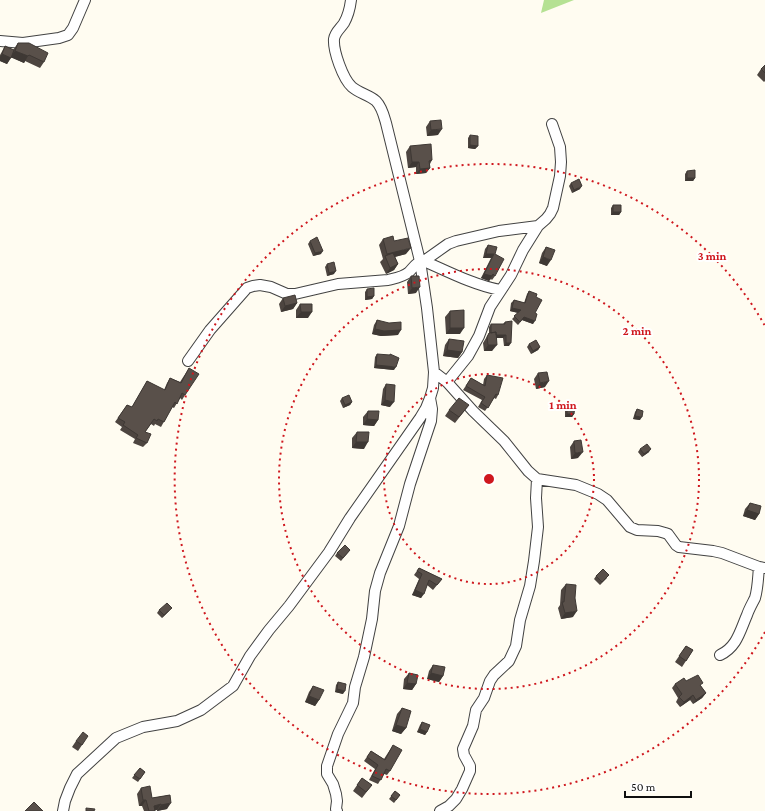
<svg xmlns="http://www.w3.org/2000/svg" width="765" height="811" font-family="'Crimson Pro',serif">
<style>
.forest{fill:#b5e193}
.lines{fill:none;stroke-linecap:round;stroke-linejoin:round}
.minor-casing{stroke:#424242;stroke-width:12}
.minor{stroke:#fff;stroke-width:10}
.wall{fill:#4d4540}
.shaded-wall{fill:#3e3834}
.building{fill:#59504a;stroke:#3e3834}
.ring{fill:none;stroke:#cf171e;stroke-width:2;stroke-dasharray:2 4}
.centre{fill:#cf171e;stroke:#fff;stroke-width:2}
.ring-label{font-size:12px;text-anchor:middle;font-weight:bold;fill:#cf171e;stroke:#fff;stroke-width:4;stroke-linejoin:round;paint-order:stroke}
</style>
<rect width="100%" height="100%" fill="#fffcf1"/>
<path class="forest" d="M 544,0 L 574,0 L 541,13 Z"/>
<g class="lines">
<g class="minor-casing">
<path id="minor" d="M 0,41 L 23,43 L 59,38 L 68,35 L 73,28 L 85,0
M 424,261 C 449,272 474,285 500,290
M 188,361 L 210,330 L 247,288 L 253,286 L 260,285 L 271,287 L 287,294 L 295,294 L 338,284 L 388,280 C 396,278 403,277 409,272 C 414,267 417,261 424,261 L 448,244 L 456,241 L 499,231 L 538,226 L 546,219 L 550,214 L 553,208 L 560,176 L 561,162 L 560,147 L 552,124
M 434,372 L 447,382 L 473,411 L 504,441 L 528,471 L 537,479 L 576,485 L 598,494 L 607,500 L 630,527 L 637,530 L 658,531 L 665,533 L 668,534 L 676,545 L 679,547 L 713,551 L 722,553 L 759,567 L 765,568
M 447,382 L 468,356 L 479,336 L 490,307 L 511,275 L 523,250 L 538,226
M 720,655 C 737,647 740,631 747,615 C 749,609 752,604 755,598 C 758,588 758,577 759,567
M 63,811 L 65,801 L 70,788 L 77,774 L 116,738 L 143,727 L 177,721 L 201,710 L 233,686 L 250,656 L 269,630 L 289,606 L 329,552 L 350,518 L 420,418 L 426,408 L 430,398 L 433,388 L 434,372 L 427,308 L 420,261 L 386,123 C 384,116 382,107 376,101 C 369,95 359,93 352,87 C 343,79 333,51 334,39 C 335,32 340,29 344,23 C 348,16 350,8 351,0
M 337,811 L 336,809 L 337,801 L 336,794 L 333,784 L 327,774 L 327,766 L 338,734 L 353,703 L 355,687 L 364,657 L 372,619 L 375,591 L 380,573 L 399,526 L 410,484 L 431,421 L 432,409 L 430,398
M 440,811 L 449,806 L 456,799 L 462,789 L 470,771 L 470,766 L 464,755 L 463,749 L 473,726 L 476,710 L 484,698 L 490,681 L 494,675 L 509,661 L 516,646 L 520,620 L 530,586 L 534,561 L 538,527 L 536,498 L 537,479"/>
</g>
<use href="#minor" class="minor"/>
</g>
<path class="wall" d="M 18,43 L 44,62 L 40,68 L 25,61 L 24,63 L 11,57 L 7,64 L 0,61 L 0,55 L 5,46 L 13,50 Z
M 765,65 L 765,81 L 764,82 L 757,75 L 761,69 Z
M 430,121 L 438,135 L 427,136 L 426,127 Z
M 470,135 L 478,146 L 475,149 L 468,148 L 468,138 Z
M 410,146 L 432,160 L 430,164 L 430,168 L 426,173 L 416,174 L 416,167 L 408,168 L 406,152 Z
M 687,171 L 695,178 L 693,181 L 685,181 L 685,174 Z
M 571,183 L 580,189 L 572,193 L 569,186 Z
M 613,205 L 621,212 L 619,215 L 611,215 L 611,208 Z
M 383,239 L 394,241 L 406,254 L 395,257 L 398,264 L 394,270 L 386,274 L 380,262 L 383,259 L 379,245 Z
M 310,241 L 321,254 L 313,256 L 308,244 Z
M 488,245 L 495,254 L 495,276 L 492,280 L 491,279 L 489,281 L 481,278 L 491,258 L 483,258 L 485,249 Z
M 546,247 L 547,266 L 539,263 L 542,253 Z
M 327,264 L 334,274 L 327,276 L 325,267 Z
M 411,276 L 416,293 L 408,294 L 407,282 Z
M 367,289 L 374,296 L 372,299 L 365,300 L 365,292 Z
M 529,291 L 536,297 L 535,313 L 533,324 L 522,320 L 518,325 L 512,319 L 518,313 L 510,311 L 511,303 L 514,300 L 524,303 L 527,294 Z
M 283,298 L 297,303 L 293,309 L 281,312 L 279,304 Z
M 300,304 L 308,318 L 296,318 L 296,310 Z
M 450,311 L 460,334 L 446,334 L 445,317 Z
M 377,320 L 398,335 L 381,336 L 372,334 L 374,325 Z
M 505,322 L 509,346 L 504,346 L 503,338 L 496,338 L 492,351 L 484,351 L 483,343 L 489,333 L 489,327 L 491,324 L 503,324 Z
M 449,339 L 462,352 L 458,358 L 443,356 L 445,345 Z
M 529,344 L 540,347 L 538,350 L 531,354 L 527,347 Z
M 377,354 L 394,370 L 374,368 L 375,357 Z
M 189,368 L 185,395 L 182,400 L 180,398 L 174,408 L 172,407 L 161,427 L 155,424 L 154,426 L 151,424 L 145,432 L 147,443 L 143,447 L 133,443 L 135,439 L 120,430 L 122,427 L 115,422 L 127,405 L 132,407 L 147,381 L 164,390 L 167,383 L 170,378 L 180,382 Z
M 538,373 L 545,387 L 536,389 L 534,379 Z
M 487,375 L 498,395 L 496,399 L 494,398 L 485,411 L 478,407 L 482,400 L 463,390 L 471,378 L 483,385 L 484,379 Z
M 386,384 L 390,407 L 381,405 L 383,389 Z
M 342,398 L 352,402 L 350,405 L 343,408 L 340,401 Z
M 469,405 L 455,423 L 445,416 L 449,410 Z
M 567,405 L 574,414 L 572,417 L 565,417 L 565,408 Z
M 637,409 L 640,420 L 633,419 L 635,412 Z
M 368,411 L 378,420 L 374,426 L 363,425 L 363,417 Z
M 357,432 L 364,449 L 352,448 L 352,438 Z
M 574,441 L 578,458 L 571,459 L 570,447 Z
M 640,449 L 649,452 L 642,457 L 638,452 Z
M 750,503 L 759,514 L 755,520 L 743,516 L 745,509 Z
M 350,550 L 341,561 L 335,556 L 337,553 Z
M 419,568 L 442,579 L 433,590 L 427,585 L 421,598 L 412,595 L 419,579 L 414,575 Z
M 596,576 L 607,578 L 600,585 L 594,579 Z
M 566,584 L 573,617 L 561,619 L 558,608 L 560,605 L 561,590 Z
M 159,610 L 169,611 L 162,618 L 157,613 Z
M 686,646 L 693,650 L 682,667 L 675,662 Z
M 433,665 L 443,676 L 439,682 L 427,679 L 429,671 Z
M 409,673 L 416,684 L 412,690 L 403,689 L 404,679 Z
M 686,681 L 701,686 L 706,693 L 702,698 L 693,704 L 690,700 L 680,707 L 676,702 L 678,698 L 672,688 L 675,684 Z
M 338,682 L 343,694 L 335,692 L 336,685 Z
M 313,686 L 319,700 L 315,706 L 305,702 L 309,692 Z
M 402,708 L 406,728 L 401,734 L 392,731 L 397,714 Z
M 422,722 L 427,732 L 425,735 L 417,732 L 420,725 Z
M 76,741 L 84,742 L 78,751 L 72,747 Z
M 393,745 L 390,771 L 387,775 L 384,774 L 378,784 L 369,780 L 375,769 L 364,761 L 371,751 L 384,759 Z
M 140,768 L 145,772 L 138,782 L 132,778 Z
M 362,778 L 372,785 L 362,798 L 353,791 Z
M 141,788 L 152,798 L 170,795 L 167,809 L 157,811 L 157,810 L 154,810 L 155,811 L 144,811 L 142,806 L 139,806 L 137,794 Z
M 395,791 L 400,795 L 394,803 L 389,799 Z"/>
<path class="shaded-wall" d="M 15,51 L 28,56 L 24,63 L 10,57 Z
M 2,54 L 11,58 L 7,64 L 0,61 L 0,57 Z
M 442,129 L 438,135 L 427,136 L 431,130 Z
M 470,145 L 478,146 L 475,149 L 468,148 Z
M 412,162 L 419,162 L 416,167 L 408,168 Z
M 430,168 L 426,173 L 416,174 L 420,169 Z
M 687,178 L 695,178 L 693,181 L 685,181 Z
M 582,186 L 580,189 L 572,193 L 574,190 Z
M 613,212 L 621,212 L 619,215 L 611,215 Z
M 411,248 L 406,254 L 386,259 L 385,257 L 387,254 Z
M 323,251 L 321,254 L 313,256 L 315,253 Z
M 486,254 L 494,254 L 491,258 L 483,258 Z
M 543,257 L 551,260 L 547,266 L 539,263 Z
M 398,264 L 394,270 L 386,274 L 390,268 Z
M 336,271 L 334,274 L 327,276 L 329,273 Z
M 484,274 L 492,276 L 489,281 L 481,278 Z
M 420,287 L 416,293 L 408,294 L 412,288 Z
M 374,296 L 372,299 L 365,300 L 367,297 Z
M 297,303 L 293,309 L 281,312 L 285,306 Z
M 512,308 L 521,310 L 519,313 L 510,311 Z
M 301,312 L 312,312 L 308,318 L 296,318 Z
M 524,317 L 535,321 L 533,324 L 522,320 L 518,325 Z
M 450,328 L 464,328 L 460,334 L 446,334 Z
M 375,329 L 401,330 L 398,335 L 381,336 L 372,334 Z
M 490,335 L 506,335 L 503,338 L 488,338 Z
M 506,343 L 511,343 L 509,346 L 504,346 Z
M 488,345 L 497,345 L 492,351 L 484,351 Z
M 540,347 L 538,350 L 531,354 L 533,351 Z
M 447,350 L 462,352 L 458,358 L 443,356 Z
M 376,365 L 396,367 L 394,370 L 374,368 Z
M 549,381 L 545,387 L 536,389 L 540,383 Z
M 385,400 L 394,402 L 390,407 L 381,405 Z
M 352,402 L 350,405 L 343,408 L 345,405 Z
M 567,414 L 574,414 L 572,417 L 565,417 Z
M 635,416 L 642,417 L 640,420 L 633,419 Z
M 367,419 L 378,420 L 374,426 L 363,425 Z
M 356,442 L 368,442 L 364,449 L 352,448 Z
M 651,449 L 649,452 L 642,457 L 644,454 Z
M 583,452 L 578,458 L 571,459 L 575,453 Z
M 747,510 L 759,514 L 755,520 L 743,516 Z
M 415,590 L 424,594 L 421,598 L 412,595 Z
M 172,608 L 162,618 L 164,615 Z
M 577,611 L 573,617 L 561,619 L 565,613 Z
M 431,673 L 443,676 L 439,682 L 427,679 Z
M 407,683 L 416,684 L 412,690 L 403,689 Z
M 337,689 L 345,691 L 343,694 L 335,692 Z
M 706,693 L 702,698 L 693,704 L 696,700 Z
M 693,695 L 690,700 L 680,707 L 684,702 Z
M 309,696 L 319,700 L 315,706 L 305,702 Z
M 396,725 L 406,728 L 401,734 L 392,731 Z
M 420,729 L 427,732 L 425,735 L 417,732 Z
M 143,800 L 146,800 L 142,806 L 139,806 Z
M 171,803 L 167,809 L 157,811 L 161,805 Z
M 161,804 L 157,810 L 151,811 L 154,806 Z"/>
<path class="building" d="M 18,43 L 29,43 L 48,53 L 44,62 L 29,55 L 28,56 L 15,51 Z
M 5,46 L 14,50 L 11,58 L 2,54 Z
M 765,65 L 765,73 L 761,69 Z
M 441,120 L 442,129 L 431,130 L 430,121 Z
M 470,135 L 478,136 L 478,146 L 470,145 Z
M 431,144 L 432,160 L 429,161 L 430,168 L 420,169 L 419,162 L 412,162 L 410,146 Z
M 695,170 L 695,178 L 687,178 L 687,171 Z
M 579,179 L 582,186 L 574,190 L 571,183 Z
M 613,205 L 621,205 L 621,212 L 613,212 Z
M 393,236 L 394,241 L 408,238 L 411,248 L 387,254 L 383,239 Z
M 317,237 L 323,251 L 315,253 L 310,241 Z
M 488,245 L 497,247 L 495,254 L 504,259 L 495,276 L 493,274 L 492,276 L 484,274 L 494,254 L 486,254 Z
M 546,247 L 555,250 L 551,260 L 543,257 Z
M 393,253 L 398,264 L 390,268 L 385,256 Z
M 334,262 L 336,271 L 329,273 L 327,264 Z
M 411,276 L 419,276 L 420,287 L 412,288 Z
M 374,288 L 374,296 L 367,297 L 367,289 Z
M 529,291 L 537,294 L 536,297 L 542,300 L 535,313 L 537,314 L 535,321 L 524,317 L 520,322 L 514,316 L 521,310 L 512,308 L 514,300 L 525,303 Z
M 295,295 L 297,303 L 285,306 L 283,298 Z
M 300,304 L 312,304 L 312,312 L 301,312 Z
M 464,310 L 464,328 L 450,328 L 450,311 Z
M 377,320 L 389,323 L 401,322 L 401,330 L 384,331 L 375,329 Z
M 512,321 L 511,343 L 506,343 L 506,335 L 496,335 L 496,332 L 491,333 L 491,324 L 505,324 L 505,322 Z
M 496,332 L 497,345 L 488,345 L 487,337 L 489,333 Z
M 449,339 L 464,341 L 462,352 L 447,350 Z
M 536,340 L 540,347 L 533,351 L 529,344 Z
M 377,354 L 390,355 L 390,354 L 399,358 L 396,367 L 376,365 Z
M 189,368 L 199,374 L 185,395 L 182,393 L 177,404 L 175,402 L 164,422 L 158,419 L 157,421 L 154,419 L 145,432 L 151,434 L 147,443 L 136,438 L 138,435 L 123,425 L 125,422 L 118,418 L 127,405 L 132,407 L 147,381 L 165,390 L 170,378 L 181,383 Z
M 547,372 L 549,381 L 540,383 L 538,373 Z
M 487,375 L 503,378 L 498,395 L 496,394 L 488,408 L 481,403 L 485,397 L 466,386 L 471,378 L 485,386 Z
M 386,384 L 395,385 L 394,402 L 385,400 Z
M 349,395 L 352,402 L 345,405 L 342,398 Z
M 459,398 L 469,405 L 459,417 L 449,410 Z
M 567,405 L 575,405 L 574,414 L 567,414 Z
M 637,409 L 643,411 L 642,417 L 635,416 Z
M 368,411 L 379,411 L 378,420 L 367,419 Z
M 357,432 L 369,432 L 368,442 L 356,442 Z
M 581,440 L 583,452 L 575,453 L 574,441 Z
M 647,444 L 651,449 L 644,454 L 640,449 Z
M 750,503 L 761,506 L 759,514 L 747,510 Z
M 345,545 L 350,550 L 343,558 L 337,553 Z
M 419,568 L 442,579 L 437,585 L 429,580 L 424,594 L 415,590 L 422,574 L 417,571 Z
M 603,569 L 609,575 L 602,582 L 596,576 Z
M 566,584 L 576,585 L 575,598 L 577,611 L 565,613 L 562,602 L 564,602 Z
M 167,603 L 172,608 L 164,615 L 159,610 Z
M 686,646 L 693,650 L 686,661 L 679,656 Z
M 433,665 L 445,667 L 443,676 L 431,673 Z
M 409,673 L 418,675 L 416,684 L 407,683 Z
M 698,675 L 703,683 L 700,685 L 706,693 L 696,700 L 693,695 L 684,702 L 679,697 L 682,694 L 675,684 L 684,678 L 686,681 Z
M 338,682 L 346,684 L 345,691 L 337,689 Z
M 313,686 L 324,690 L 319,700 L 309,696 Z
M 402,708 L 411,711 L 406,728 L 396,725 Z
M 422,722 L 430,725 L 427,732 L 420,729 Z
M 83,732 L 88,736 L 82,745 L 76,741 Z
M 393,745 L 402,750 L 390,771 L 386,769 L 381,780 L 372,776 L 378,765 L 367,757 L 371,751 L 385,760 Z
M 140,768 L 145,772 L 140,779 L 134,775 Z
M 362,778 L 372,785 L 366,792 L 357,785 Z
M 150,786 L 152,798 L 170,795 L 171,803 L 161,805 L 161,804 L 154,806 L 155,811 L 149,811 L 146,800 L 143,800 L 141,788 Z
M 395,791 L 400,795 L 396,800 L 391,796 Z
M 34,802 L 43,811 L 25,811 Z
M 86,808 L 95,809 L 94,811 L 86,811 Z"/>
<g class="ring">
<circle cx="489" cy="479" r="105"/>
<circle cx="489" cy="479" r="210"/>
<path d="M765 632A315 315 0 1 1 765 326"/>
</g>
<circle cx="489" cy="479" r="6" class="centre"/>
<g class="ring-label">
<text x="712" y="260">3 min</text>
<text x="637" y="335">2 min</text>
<text x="563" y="409">1 min</text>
</g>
<path d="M625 791v6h66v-6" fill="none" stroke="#0f0f0f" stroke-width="2"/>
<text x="631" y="791" font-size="12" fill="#0f0f0f" stroke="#ffffff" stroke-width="3" paint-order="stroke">50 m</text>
</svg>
